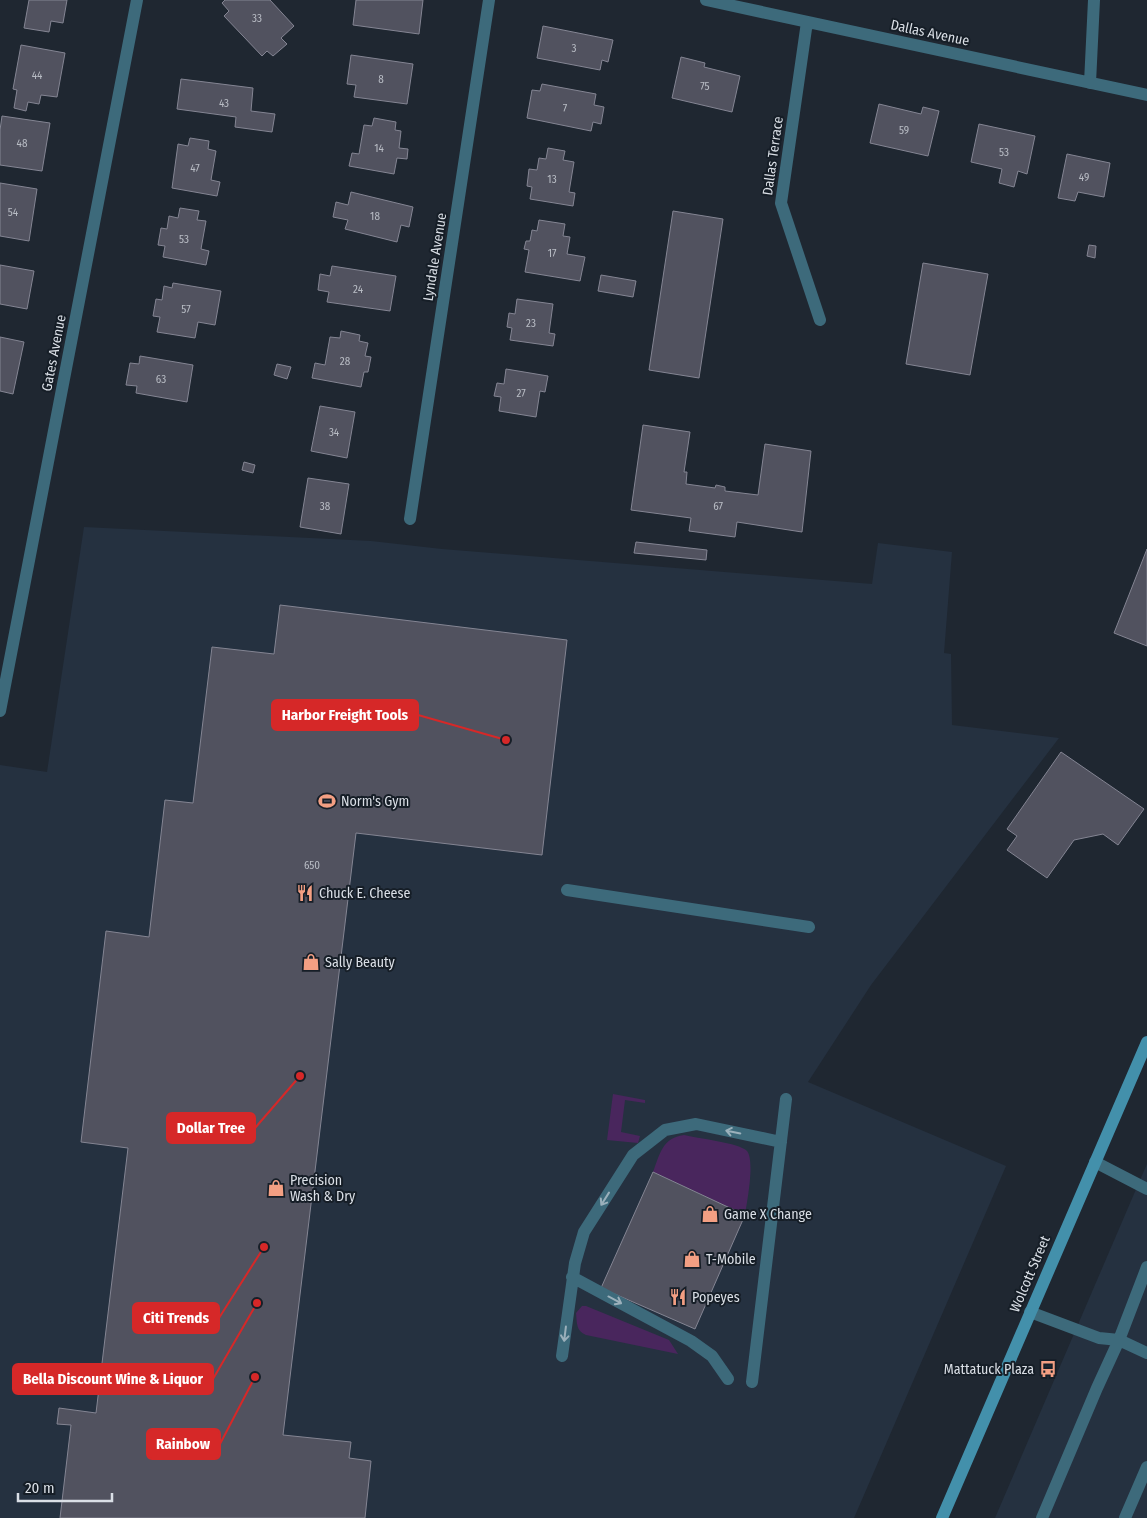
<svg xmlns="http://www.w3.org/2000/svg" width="1147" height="1518" font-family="'Fira Sans Condensed',sans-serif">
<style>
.built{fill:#253140}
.green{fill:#49265d}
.building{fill:#51525f;stroke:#848593}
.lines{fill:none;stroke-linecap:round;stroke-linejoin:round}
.lane{stroke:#3d6a7b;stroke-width:12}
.street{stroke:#3d6a7b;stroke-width:12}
.secondary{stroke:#4390ab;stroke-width:12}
.oneway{stroke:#9bb0bb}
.labels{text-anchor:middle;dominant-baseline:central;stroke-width:4;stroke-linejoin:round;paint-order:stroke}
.number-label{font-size:11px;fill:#b8bcc4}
.street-label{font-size:14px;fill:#dadfe6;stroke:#161e27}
.poi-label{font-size:14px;fill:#dadfe6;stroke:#161e27;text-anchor:start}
.leader{fill:none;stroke:#d62828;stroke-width:2}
.callout-dot{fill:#d62828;stroke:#161e27;stroke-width:2}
.callout{fill:#d62828;stroke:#d62828;stroke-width:2}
.callout-label{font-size:15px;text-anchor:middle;font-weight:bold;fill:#fff}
</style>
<rect width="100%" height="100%" fill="#1f2731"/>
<path class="built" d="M 84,527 L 371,541 L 442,549 L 872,584 L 878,543 L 952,552 L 944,653 L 951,654 L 952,725 L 1059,738 L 871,985 L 808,1082 L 1006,1166 L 854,1518 L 0,1518 L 0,765 L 47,772 Z
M 1147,1164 L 1147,1518 L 995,1518 L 1140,1180 Z"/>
<path class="green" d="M 613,1094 L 645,1100 L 645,1103 L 625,1100 L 621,1132 L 640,1136 L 638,1143 L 607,1140 Z
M 684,1135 C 696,1138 740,1143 747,1151 C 755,1161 747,1202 745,1215 L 653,1172 C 660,1154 662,1138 684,1135 Z
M 582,1306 L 586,1306 L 669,1340 L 678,1354 L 586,1335 C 576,1331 577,1323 576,1313 Z"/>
<path class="building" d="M 29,0 L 67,0 L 63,23 L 51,21 L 49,32 L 24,28 Z
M 225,0 L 270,0 L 294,26 L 281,38 L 287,44 L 273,56 L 267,51 L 262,56 L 224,16 L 229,11 L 222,3 Z
M 356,0 L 423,0 L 419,34 L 353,25 Z
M 543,26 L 613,40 L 608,62 L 602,60 L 600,70 L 537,58 Z
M 21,45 L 65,53 L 57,97 L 41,95 L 39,104 L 28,102 L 26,111 L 14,108 L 17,90 L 13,89 Z
M 351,55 L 413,64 L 407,104 L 354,97 L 356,85 L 347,84 Z
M 681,57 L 705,63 L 704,67 L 740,76 L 732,112 L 672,98 Z
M 181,79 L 253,88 L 251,111 L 275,114 L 272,132 L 235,127 L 236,117 L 177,109 Z
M 542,84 L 596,94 L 594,105 L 604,107 L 601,124 L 593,122 L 591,131 L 527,118 L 532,90 L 540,91 Z
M 879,104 L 921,114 L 923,107 L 939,111 L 928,156 L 870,143 Z
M 2,116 L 50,123 L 42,171 L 0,165 L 0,130 Z
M 374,118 L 396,122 L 395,130 L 401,131 L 399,148 L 408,149 L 407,159 L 397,158 L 394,174 L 349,166 L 352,153 L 359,154 L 364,125 L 372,126 Z
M 979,124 L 1035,136 L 1027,174 L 1018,171 L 1014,187 L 999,183 L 1002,169 L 971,162 Z
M 190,138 L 209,141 L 208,149 L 216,151 L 211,180 L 220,182 L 217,196 L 172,188 L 178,144 L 188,146 Z
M 548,148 L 565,151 L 563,160 L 574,162 L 569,192 L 575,193 L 573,206 L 530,199 L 532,187 L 527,186 L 529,169 L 537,170 L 539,158 L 546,159 Z
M 1067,154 L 1110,163 L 1104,197 L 1078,192 L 1075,201 L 1058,198 Z
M 0,183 L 37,189 L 29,241 L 0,236 Z
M 351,192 L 413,207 L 409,227 L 401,225 L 397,242 L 345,229 L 348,220 L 333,217 L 336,202 L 348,205 Z
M 180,208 L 199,211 L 197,220 L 206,221 L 201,249 L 209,251 L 206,265 L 163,257 L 165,246 L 158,245 L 161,228 L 167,229 L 169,216 L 178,218 Z
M 673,211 L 723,219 L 699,378 L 649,370 Z
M 539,220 L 565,224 L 563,236 L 570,237 L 567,254 L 585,257 L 580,281 L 525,272 L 529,250 L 524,249 L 526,241 L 530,241 L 532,230 L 537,231 Z
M 1089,245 L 1096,246 L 1095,258 L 1087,256 Z
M 923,263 L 988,274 L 970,375 L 906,364 Z
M 0,265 L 34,271 L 27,309 L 0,304 Z
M 332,266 L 396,276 L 390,311 L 327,302 L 329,292 L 318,290 L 320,274 L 330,276 Z
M 601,275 L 636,281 L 633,297 L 598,291 Z
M 173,283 L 221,291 L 215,325 L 198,322 L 195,338 L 157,332 L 160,317 L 153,316 L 156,299 L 162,300 L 164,286 L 172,288 Z
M 517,299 L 553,304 L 549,333 L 555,334 L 553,346 L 510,340 L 512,328 L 507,327 L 509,313 L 515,314 Z
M 341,331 L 360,335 L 359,341 L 368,343 L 365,356 L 371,357 L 368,372 L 364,372 L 361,387 L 312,378 L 315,363 L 325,365 L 330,337 L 340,338 Z
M 0,337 L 24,342 L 13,394 L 0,391 Z
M 140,356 L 193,365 L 187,402 L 136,393 L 137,386 L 126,385 L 130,363 L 139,364 Z
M 277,364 L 291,367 L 287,379 L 274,375 Z
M 506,369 L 548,376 L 545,392 L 540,391 L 536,417 L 499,411 L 501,397 L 494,396 L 497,383 L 504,384 Z
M 320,406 L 355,412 L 347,458 L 311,451 Z
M 643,425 L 690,432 L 684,472 L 687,472 L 686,484 L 715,488 L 716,485 L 725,487 L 725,491 L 758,495 L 765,444 L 811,451 L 802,532 L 737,522 L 735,537 L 689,531 L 691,518 L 631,510 Z
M 244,462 L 255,465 L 253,473 L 242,470 Z
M 308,478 L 349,484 L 341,534 L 300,527 Z
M 636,542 L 707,550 L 706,560 L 634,553 Z
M 1147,549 L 1147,646 L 1114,633 Z
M 280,605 L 567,640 L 542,855 L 356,833 L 283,1435 L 351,1442 L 349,1458 L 371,1461 L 365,1518 L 60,1518 L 71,1425 L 57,1424 L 59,1408 L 96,1413 L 128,1148 L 81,1142 L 106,931 L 149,937 L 165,800 L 193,803 L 212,647 L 274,654 Z
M 1061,752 L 1144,809 L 1118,845 L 1103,834 L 1074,840 L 1047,878 L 1007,850 L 1017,836 L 1007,829 Z
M 653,1172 L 745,1215 L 695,1329 L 601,1288 Z"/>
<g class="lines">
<path class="lane" d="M 567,890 L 809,927
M 1095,1162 L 1147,1189
M 1147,1267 L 1119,1340 L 1147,1353
M 572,1277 L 691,1341 L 712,1356 L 728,1379
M 1030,1312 L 1099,1338 L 1119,1340 L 1097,1388 L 1042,1518
M 562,1356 L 575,1263 L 584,1232 L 633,1155 L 665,1130 L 696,1124 L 781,1142
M 752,1382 L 786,1099
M 1125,1518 L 1147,1467"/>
<path class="street" d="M 706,0 L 1147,95
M 807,22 L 781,203 L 820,320
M 1090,83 L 1094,0
M 410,519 L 489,0
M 0,711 L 137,0"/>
<path class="secondary" d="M 942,1518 L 1147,1042"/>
</g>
<defs><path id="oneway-shaft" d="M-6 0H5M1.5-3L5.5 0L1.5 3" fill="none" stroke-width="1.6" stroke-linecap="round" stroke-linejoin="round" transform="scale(1.25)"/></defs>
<g class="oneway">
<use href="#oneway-shaft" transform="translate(733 1132) rotate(-169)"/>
<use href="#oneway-shaft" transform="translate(605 1199) rotate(122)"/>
<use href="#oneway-shaft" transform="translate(615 1300) rotate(28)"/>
<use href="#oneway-shaft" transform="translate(565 1334) rotate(97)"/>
</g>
<defs>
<g id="stadium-bare" transform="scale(1.35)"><path d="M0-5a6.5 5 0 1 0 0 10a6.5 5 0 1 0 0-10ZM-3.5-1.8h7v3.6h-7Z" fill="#f39f83" stroke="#161e27" stroke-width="2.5" paint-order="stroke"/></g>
<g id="restaurant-bare" transform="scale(1.35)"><path d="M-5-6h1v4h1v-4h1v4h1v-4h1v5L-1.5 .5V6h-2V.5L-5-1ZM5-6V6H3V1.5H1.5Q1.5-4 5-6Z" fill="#f39f83" stroke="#161e27" stroke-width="2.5" paint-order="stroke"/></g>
<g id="shop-bare" transform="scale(1.35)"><path d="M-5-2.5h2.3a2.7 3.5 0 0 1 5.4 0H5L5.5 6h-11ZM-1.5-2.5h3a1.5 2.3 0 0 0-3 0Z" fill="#f39f83" stroke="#161e27" stroke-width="2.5" paint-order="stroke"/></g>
<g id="bus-bare" transform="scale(1.35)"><path d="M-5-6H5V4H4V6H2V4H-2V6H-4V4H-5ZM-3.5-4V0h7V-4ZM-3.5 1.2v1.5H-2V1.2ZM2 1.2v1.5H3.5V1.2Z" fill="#f39f83" stroke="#161e27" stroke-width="2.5" paint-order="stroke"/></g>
</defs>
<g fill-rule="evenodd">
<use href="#stadium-bare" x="327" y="801"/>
<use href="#restaurant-bare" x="305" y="893"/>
<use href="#shop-bare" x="311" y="962"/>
<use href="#shop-bare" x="276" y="1188"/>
<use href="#shop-bare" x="710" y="1214"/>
<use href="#shop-bare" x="692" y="1259"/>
<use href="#restaurant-bare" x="678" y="1297"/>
<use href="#bus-bare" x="1048" y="1369"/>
</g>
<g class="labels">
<g class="number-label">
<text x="257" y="18">33</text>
<text x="574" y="48">3</text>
<text x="37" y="75">44</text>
<text x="381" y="79">8</text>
<text x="705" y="86">75</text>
<text x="224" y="103">43</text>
<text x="565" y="108">7</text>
<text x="904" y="130">59</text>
<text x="22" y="143">48</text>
<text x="379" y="148">14</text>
<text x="1004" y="152">53</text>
<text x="195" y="168">47</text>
<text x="1084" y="177">49</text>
<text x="552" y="179">13</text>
<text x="13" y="212">54</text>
<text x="375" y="216">18</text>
<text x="184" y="239">53</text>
<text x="552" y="253">17</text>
<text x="358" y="289">24</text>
<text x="186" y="309">57</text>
<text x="531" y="323">23</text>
<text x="345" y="361">28</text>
<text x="161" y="379">63</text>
<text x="521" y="393">27</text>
<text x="334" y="432">34</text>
<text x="325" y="506">38</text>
<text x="718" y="506">67</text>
<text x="312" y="865">650</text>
</g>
<g class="street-label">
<text transform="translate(930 33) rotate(12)">Dallas Avenue</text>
<text transform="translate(773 156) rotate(-82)">Dallas Terrace</text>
<text transform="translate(435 257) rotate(-81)">Lyndale Avenue</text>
<text transform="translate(54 353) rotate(-79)">Gates Avenue</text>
<text transform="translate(1030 1274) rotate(-67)">Wolcott Street</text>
</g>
<g class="poi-label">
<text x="341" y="801">Norm's Gym</text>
<text x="319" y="893">Chuck E. Cheese</text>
<text x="325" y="962">Sally Beauty</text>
<text x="290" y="1180">Precision<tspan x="290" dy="16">Wash &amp; Dry</tspan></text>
<text x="724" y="1214">Game X Change</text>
<text x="706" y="1259">T-Mobile</text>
<text x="692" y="1297">Popeyes</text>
<text x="1034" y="1369" text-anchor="end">Mattatuck Plaza</text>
</g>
</g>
<path class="leader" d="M506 740L418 715M300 1076L255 1128M264 1247L219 1318M257 1303L213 1379M255 1377L220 1444"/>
<g class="callout-dot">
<circle cx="506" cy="740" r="5"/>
<circle cx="300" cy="1076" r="5"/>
<circle cx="264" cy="1247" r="5"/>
<circle cx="257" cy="1303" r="5"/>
<circle cx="255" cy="1377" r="5"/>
</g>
<g class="callout">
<rect x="272" y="700" width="146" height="30" rx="5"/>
<rect x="167" y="1113" width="88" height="30" rx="5"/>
<rect x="133" y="1303" width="86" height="30" rx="5"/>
<rect x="13" y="1364" width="200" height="30" rx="5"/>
<rect x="147" y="1429" width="73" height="30" rx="5"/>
</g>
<g class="callout-label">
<text x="345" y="720">Harbor Freight Tools</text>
<text x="211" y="1133">Dollar Tree</text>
<text x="176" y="1323">Citi Trends</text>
<text x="113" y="1384">Bella Discount Wine &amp; Liquor</text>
<text x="183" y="1449">Rainbow</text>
</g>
<path d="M18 1493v8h94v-8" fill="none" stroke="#dadfe6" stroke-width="2.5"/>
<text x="25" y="1493" font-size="15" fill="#dadfe6" stroke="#161e27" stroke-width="4" paint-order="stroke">20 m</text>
</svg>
